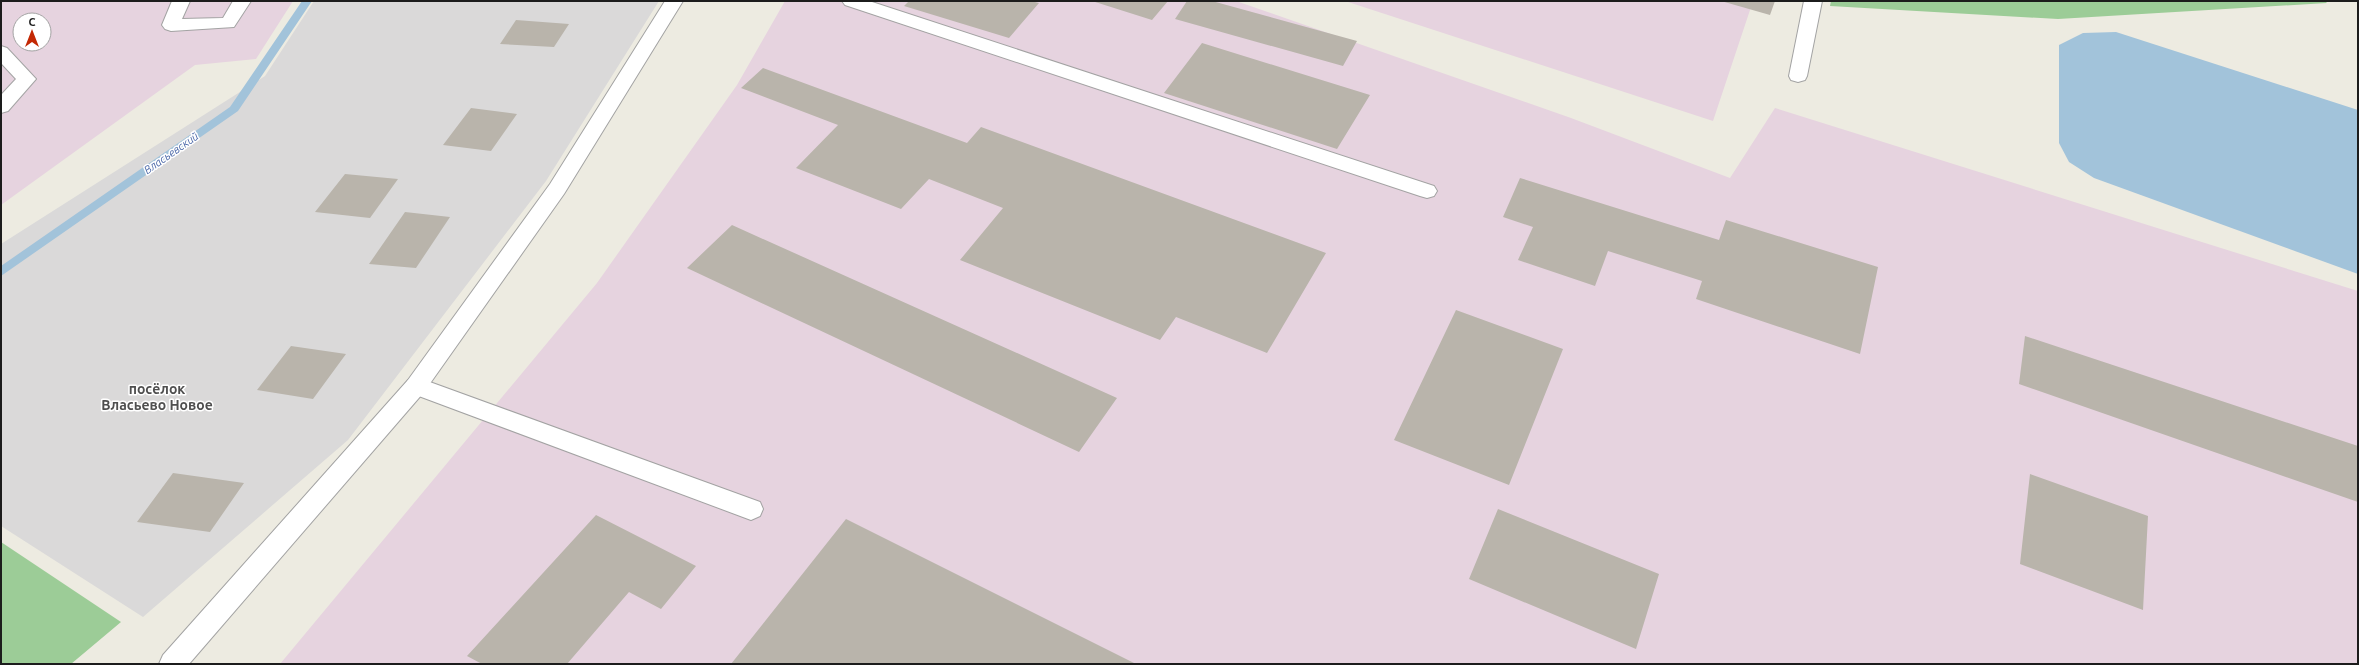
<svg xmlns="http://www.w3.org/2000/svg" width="2359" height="665" font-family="Ubuntu,sans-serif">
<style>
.residential{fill:#dad9d9}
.industrial{fill:#e6d3df;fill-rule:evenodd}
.forest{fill:#9ccc97}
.water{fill:#a2c3da}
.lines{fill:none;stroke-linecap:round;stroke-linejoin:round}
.stream{fill:#a2c3da;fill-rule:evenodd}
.building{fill:#b9b4ab}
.lane-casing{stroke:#a3a3a3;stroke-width:2}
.street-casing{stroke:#a3a3a3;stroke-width:2}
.lane{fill:#fff;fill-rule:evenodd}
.street{fill:#fff;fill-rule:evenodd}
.labels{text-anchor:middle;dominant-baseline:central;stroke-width:3;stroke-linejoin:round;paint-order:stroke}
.water-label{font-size:11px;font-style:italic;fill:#4b68a8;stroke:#fff}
.district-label{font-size:14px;font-weight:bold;fill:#4f4f4f;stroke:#fff}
</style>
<rect width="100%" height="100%" fill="#edebe1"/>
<path class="residential" d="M 314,1 L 659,1 L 546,181 L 348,440 L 143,617 L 1,526 L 1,244 L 265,76 Z"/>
<path class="industrial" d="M 1,1 L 293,1 L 256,59 L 195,65 L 1,205 ZM 20,20 L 44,20 L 44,44 L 20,44 Z
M 785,1 L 1236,1 L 1571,118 L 1730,178 L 1775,108 L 2358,291 L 2358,664 L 280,664 L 597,283 L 737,85 Z
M 1345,1 L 1753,1 L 1713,121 Z"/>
<path class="forest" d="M 1831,1 L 2325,1 L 2327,3 L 2058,19 L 1830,6 Z
M 1,542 L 121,622 L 71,664 L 1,664 Z"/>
<path class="water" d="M 2116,32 L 2358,110 L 2358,274 L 2094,178 L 2069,162 L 2059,143 L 2059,45 L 2083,33 Z"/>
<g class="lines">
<path class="stream" d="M 302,1 L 312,1 L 238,111 L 1,276 L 1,266 L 230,107 Z"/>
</g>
<path class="building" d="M 909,1 L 1031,1 L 1039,3 L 1009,38 L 904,6 Z
M 1092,1 L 1168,1 L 1152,20 Z
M 1187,1 L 1212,1 L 1357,41 L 1343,66 L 1175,19 Z
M 1721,1 L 1775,1 L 1770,15 Z
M 516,20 L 569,24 L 554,47 L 500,44 Z
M 1202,43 L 1370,95 L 1337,149 L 1164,93 Z
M 763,68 L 967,143 L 981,127 L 1326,253 L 1267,353 L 1176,317 L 1160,340 L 960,260 L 1003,208 L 929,179 L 901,209 L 796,168 L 838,125 L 741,88 Z
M 471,108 L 517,114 L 491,151 L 443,145 Z
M 345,174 L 398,179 L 370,218 L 315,212 Z
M 1520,178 L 1719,240 L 1726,220 L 1878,267 L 1860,354 L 1696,299 L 1702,281 L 1608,251 L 1595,286 L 1518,260 L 1533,227 L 1503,217 Z
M 405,212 L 450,217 L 416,268 L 369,264 Z
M 732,225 L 1117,398 L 1079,452 L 687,268 Z
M 1456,310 L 1563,349 L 1509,485 L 1394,440 Z
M 2025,336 L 2358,446 L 2358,502 L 2019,384 Z
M 291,346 L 346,354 L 313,399 L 257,390 Z
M 173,473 L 244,483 L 210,532 L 137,522 Z
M 2030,474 L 2148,516 L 2143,610 L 2020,564 Z
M 1498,509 L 1659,574 L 1636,649 L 1469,579 Z
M 596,515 L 696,566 L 661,609 L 629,592 L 567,664 L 482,664 L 467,656 Z
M 846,519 L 1136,664 L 731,664 Z"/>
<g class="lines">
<g class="lane-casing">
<path id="lane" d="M 172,1 L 190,1 L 182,19 L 223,18 L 233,1 L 251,1 L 234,27 L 171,31 L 165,29 L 162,25 Z
M 842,1 L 869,1 L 1434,186 L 1437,191 L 1434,196 L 1427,198 L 1420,196 L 845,5 Z
M 1804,1 L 1822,1 L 1807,76 L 1805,80 L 1798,82 L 1791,80 L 1789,76 Z
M 1,46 L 7,48 L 36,79 L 8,111 L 1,113 L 1,95 L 16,79 L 1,63 Z
M 416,377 L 760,502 L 763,509 L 760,516 L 751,520 L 408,392 L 405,386 L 408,380 Z"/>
</g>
<g class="street-casing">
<path id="street" d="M 665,1 L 683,1 L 564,194 L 424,392 L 189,664 L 159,664 L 163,655 L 408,380 L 550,184 Z"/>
</g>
<use href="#lane" class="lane"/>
<use href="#street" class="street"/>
</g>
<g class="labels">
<g class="water-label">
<text transform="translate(171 153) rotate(-35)">Власьевский</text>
</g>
<g class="district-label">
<text x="157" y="389">посёлок<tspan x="157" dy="16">Власьево Новое</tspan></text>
</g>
</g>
<rect width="2359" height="665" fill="none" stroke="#1c1c1c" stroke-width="4"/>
<g transform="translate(32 32)"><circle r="19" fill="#ffffff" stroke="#a4a4a4"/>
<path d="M0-3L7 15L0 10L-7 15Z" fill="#c32804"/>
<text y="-6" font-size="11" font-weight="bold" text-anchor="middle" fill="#1c1c1c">С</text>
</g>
</svg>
